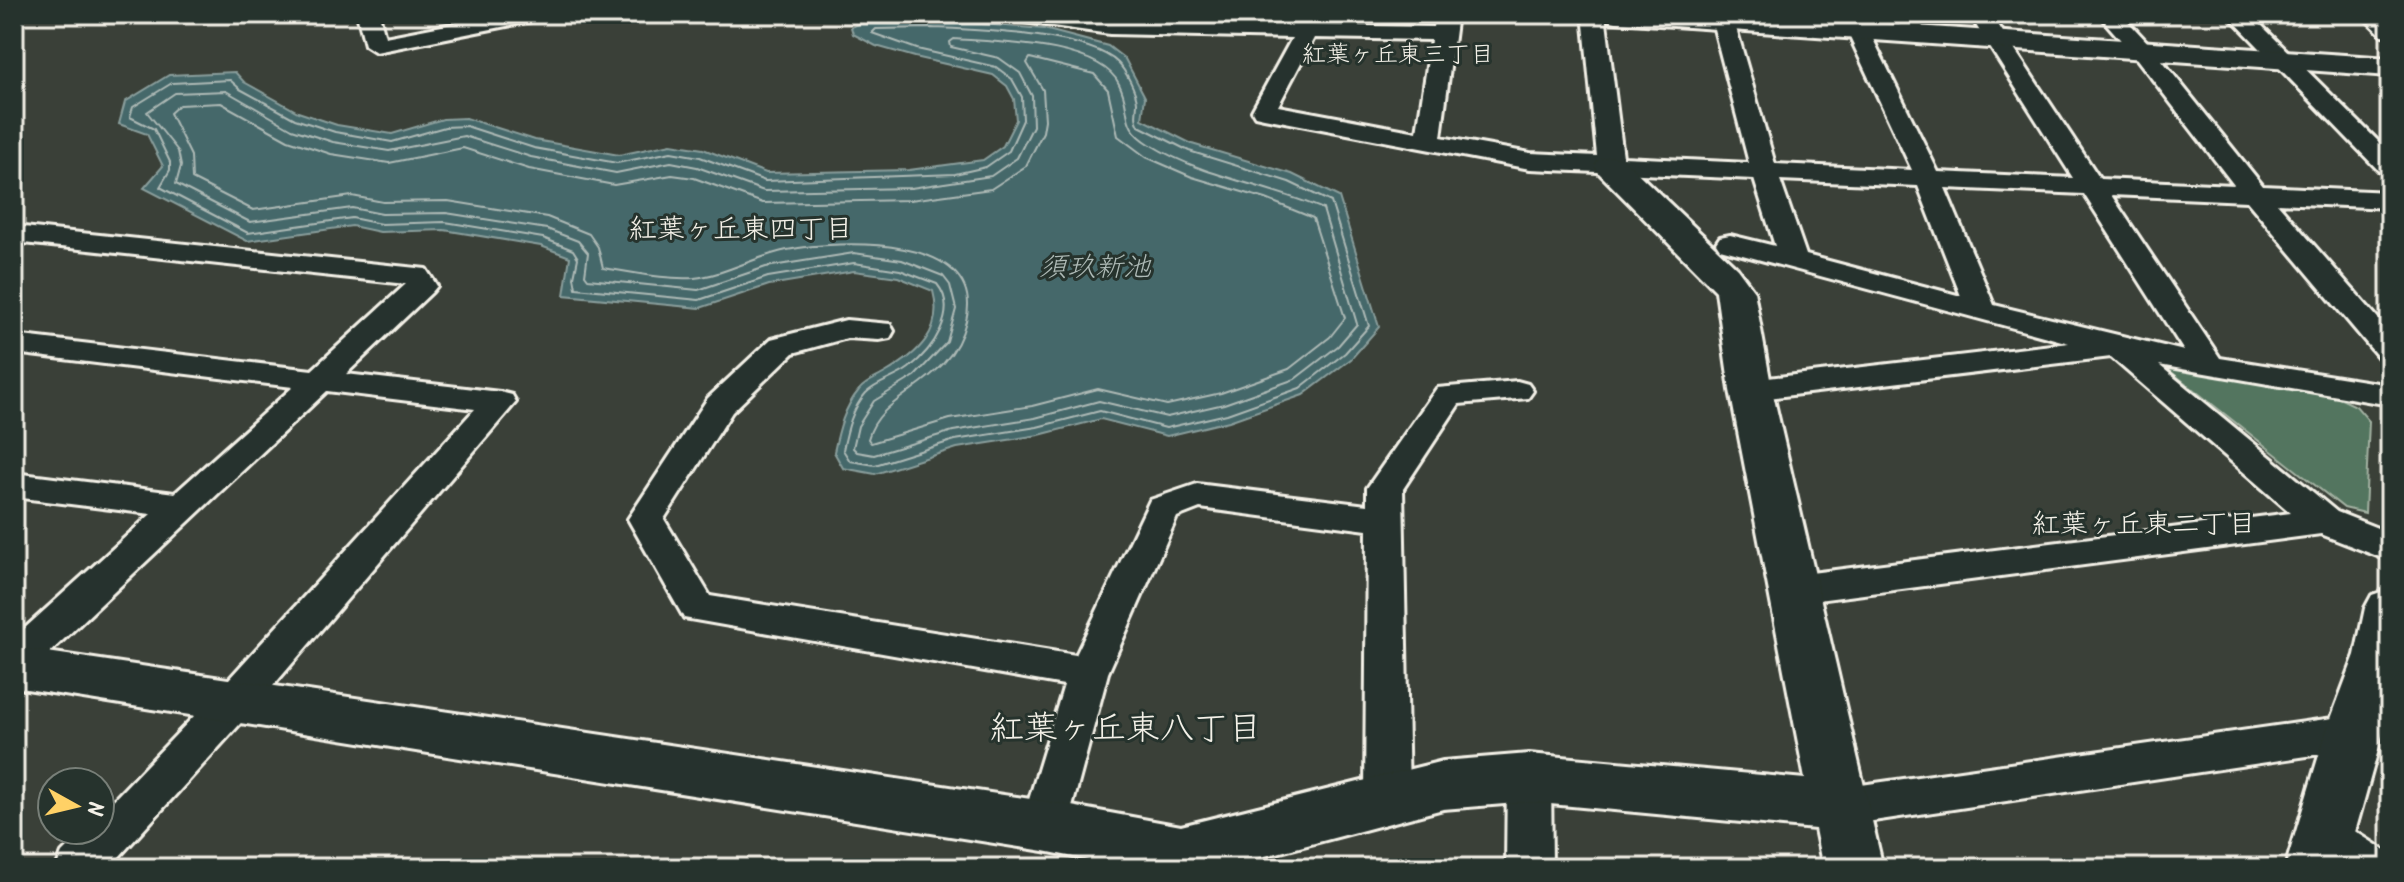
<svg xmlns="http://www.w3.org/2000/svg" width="2404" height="882" font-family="Kalam,'Klee One',sans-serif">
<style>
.green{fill:#53745e;stroke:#a4b2a3;stroke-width:2}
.water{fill:#44676a;stroke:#8a9e9c;stroke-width:2}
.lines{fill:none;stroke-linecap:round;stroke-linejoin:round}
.shore{stroke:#aebab6;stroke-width:2}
.street-casing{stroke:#f4f1e8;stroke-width:6}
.secondary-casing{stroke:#f4f1e8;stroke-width:6}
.street{fill:#26332d;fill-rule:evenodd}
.secondary{fill:#26332d;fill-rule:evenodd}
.labels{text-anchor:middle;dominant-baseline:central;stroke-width:6;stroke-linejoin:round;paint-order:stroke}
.far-neighbourhood-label{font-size:24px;fill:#f4f1e8;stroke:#26332d}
.neighbourhood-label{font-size:28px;fill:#f4f1e8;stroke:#26332d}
.water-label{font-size:28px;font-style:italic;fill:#aebab6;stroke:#26332d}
.near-neighbourhood-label{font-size:34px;fill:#f4f1e8;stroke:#26332d}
</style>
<rect width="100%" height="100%" fill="#3a4038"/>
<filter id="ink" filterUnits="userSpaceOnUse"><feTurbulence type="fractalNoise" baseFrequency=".0125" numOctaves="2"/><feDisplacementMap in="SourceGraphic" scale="16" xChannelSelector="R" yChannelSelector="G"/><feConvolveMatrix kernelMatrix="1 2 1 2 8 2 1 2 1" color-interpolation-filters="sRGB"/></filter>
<g filter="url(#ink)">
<path class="green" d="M 2173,364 L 2337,397 L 2356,406 L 2369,421 L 2365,513 L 2344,508 L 2165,367 Z"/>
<path class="water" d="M 932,20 L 1044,29 L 1108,46 L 1125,59 L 1145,97 L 1142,119 L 1192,144 L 1292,174 L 1339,197 L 1379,327 L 1351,359 L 1303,395 L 1229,421 L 1167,436 L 1101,419 L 1039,435 L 957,448 L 875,474 L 843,468 L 834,452 C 839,429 844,408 859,390 C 865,382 877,378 885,373 C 918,354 944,331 933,291 L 898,277 L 854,271 L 769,285 L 700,308 L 564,295 L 570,257 L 541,246 L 444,230 L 380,232 L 352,226 L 247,241 L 144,188 L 163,166 L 147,134 L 119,124 L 125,102 L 169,75 L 235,72 L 244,82 L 298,112 L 337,125 L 392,134 L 443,119 L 466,118 L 535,140 L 619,155 L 671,144 L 703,149 L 766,173 L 909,170 L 983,160 L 1003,146 L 1016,120 L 1014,99 L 1007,86 L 993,75 L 915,57 L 876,46 L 853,34 L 851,27 L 866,21 Z"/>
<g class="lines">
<path class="shore" d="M 932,28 C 976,30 1087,33 1118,63 C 1126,71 1136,91 1137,102 C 1137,112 1134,117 1139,126 L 1189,151 L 1289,182 L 1331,202 L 1369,326 L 1345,353 L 1300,388 L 1227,414 L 1166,428 L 1100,411 L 1037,427 L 955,440 L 875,465 L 850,461 L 843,450 C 847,431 852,408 866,393 C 877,382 896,378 909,368 C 932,350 960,312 937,284 L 900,270 L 854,263 L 768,277 L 699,300 L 576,288 L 574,277 L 578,258 L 573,250 L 543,238 L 445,222 L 381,224 L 352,218 L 248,233 L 160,187 L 170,170 L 170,162 L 154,129 L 130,117 L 133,107 L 172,83 L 230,80 L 240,89 L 295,119 L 335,132 L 392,142 L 445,127 L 466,126 L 534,148 L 617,163 L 671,152 L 700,157 L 765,181 L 955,174 L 986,167 L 1009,151 L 1023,120 L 1022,97 L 1012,79 L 996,67 L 917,49 L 872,33 L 876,29 Z
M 954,39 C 995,42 1100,43 1119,84 C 1133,112 1118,125 1151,145 C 1203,177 1268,185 1323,209 L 1357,324 L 1338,346 L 1295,379 L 1224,404 L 1167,417 L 1099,401 L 1035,418 L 953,431 L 874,455 L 857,452 L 853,448 L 858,426 L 874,401 L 915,376 L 947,342 L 956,309 L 950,285 L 943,276 L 902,260 L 854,253 L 766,267 L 698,290 L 588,279 L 585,275 L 588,253 L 578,241 L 547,229 L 446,213 L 382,214 L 352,208 L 250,222 L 176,184 L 181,166 L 178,151 L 147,112 L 175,93 L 226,91 L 292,129 L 333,142 L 389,151 L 464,136 L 531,157 L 616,173 L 671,162 L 697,167 L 764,191 L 911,188 L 991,176 L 1017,158 L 1033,126 L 1032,96 L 1020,73 L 999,58 L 951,47 L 950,42 Z
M 1030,58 L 1094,74 L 1108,90 L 1118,136 L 1146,157 L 1192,177 L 1266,199 L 1313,218 L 1345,318 L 1330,337 L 1289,369 L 1221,393 L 1167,405 L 1098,389 L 1032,406 L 950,419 L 871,443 L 868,439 C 881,390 950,388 966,321 C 987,233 837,240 787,250 C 756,256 725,275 694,278 C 664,280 632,272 603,268 L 598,247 L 589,234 L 547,217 L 448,201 L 383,202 L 352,196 L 253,210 L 192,179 L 191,156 L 170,113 L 179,105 L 221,103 L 288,140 L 331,154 L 389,163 L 463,148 L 529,169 L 614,185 L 672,175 L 694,178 L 763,203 L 910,200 L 991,189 L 1026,166 L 1043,132 L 1045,120 L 1043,90 L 1027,63 Z"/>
<g class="street-casing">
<path id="street" d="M 357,14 L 379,14 L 385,37 L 504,14 L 548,14 L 537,20 L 376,52 L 365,45 Z
M 998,14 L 1055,14 L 1110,22 L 1433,27 L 1435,14 L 1457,14 L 1441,137 L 1530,153 L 1597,156 L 1583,14 L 1605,14 L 1623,157 L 1749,163 L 1712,21 L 1723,15 L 1734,21 L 1775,164 L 1912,170 L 1847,31 L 1858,25 L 1869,31 L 1938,172 L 2073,178 L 1969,14 L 1991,14 L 2100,179 L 2234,185 L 2133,54 L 2098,14 L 2121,14 L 2149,44 L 2263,186 L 2390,192 L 2390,208 L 2277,203 L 2390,332 L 2390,360 L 2379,358 L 2247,201 L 2111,195 L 2220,358 L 2390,385 L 2390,405 L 2159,365 L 2337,512 L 2390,533 L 2390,561 L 2321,534 L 1795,603 L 1781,599 L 1776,589 L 1781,579 L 1795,575 L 2291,513 L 2111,357 L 1751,400 L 1740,397 L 1735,390 L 1740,383 L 1751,380 L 2069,343 L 1720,249 L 1716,243 L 1720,237 L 1730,235 L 1775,246 L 1754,179 L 1530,169 L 1264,118 L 1255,116 L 1252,111 L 1292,38 L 1110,34 L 1009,20 ZM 1314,38 L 1431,40 L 1417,132 L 1278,106 ZM 1780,180 L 1918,186 L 1961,296 L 1806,255 ZM 1945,188 L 2084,194 L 2184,351 L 1994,305 Z
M 1893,14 L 1915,14 L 1928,35 L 1925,40 L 1909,40 Z
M 2227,14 L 2250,14 L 2390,153 L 2390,176 L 2381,173 Z
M 2360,14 L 2384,14 L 2390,19 L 2390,36 L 2382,35 Z
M 14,226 L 426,269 L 437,286 L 432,292 L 346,374 L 500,392 L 512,395 L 516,402 L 249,714 L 109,868 L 56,868 L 62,853 L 85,830 L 100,830 L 100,814 L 219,690 L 475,409 L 327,391 L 28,673 L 14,678 L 14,638 L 151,514 L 14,497 L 14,473 L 175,493 L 293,387 L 14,353 L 14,335 L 312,370 L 406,284 L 14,242 Z
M 846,320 L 890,324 L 894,331 L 890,338 L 879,340 L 847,338 L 793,353 L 732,412 L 664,519 L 710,596 L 1076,655 L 1150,500 L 1197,484 L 1367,505 L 1367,488 L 1437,388 L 1517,381 L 1528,384 L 1533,391 L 1528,398 L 1459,404 L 1403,489 L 1409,799 L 1403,812 L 1387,818 L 1371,812 L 1365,799 L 1367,530 L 1200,508 L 1177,517 L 1108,673 L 1067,826 L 1060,840 L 1044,846 L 1028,840 L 1021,826 L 1064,685 L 684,618 L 628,519 L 708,398 L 771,339 Z
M 2354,715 L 2369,720 L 2375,732 L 2369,744 L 2354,749 L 1840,826 L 1824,821 L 1817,807 L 1824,793 L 1840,788 Z
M 1529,760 L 1545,765 L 1551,778 L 1552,868 L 1506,868 L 1507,778 L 1513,765 Z
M 2326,817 L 2342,823 L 2389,853 L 2390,868 C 2354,868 2321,875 2303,837 L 2310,823 Z"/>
</g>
<g class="secondary-casing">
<path id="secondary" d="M 1602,14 L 1737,14 L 2390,58 L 2390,76 L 1616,22 L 1606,20 Z
M 1611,156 L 1623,159 L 1737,268 L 1754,291 L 1772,390 L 1883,868 L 1823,868 L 1815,829 L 1529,802 L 1443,809 L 1220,868 L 1128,868 L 1044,851 L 14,687 L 14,647 L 1044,801 L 1181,826 L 1443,761 L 1529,754 L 1805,779 L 1730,390 L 1716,291 L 1599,173 L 1594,166 L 1599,159 Z
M 2390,589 L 2390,707 L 2345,868 L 2285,868 L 2326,732 L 2355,655 L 2365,608 L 2372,595 Z"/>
</g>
<use href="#street" class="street"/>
<use href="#secondary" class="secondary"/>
</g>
</g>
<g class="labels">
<g class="far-neighbourhood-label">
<text x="1398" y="55">紅葉ヶ丘東三丁目</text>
</g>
<g class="neighbourhood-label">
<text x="741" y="230">紅葉ヶ丘東四丁目</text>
<text x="2144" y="525">紅葉ヶ丘東二丁目</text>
</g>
<g class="water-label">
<text x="1095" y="268">須玖新池</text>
</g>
<g class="near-neighbourhood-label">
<text x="1126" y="730">紅葉ヶ丘東八丁目</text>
</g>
</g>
<rect width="2404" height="882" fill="none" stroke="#26332d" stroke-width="48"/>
<rect x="24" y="24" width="2356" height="834" fill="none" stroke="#f4f1e8" stroke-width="3" filter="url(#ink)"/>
<g transform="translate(76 806) rotate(98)"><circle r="38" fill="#26332d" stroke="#787f78" stroke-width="2"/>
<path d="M0-6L14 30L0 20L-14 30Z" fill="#ffd166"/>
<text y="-12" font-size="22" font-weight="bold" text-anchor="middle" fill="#f4f1e8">N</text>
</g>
</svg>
